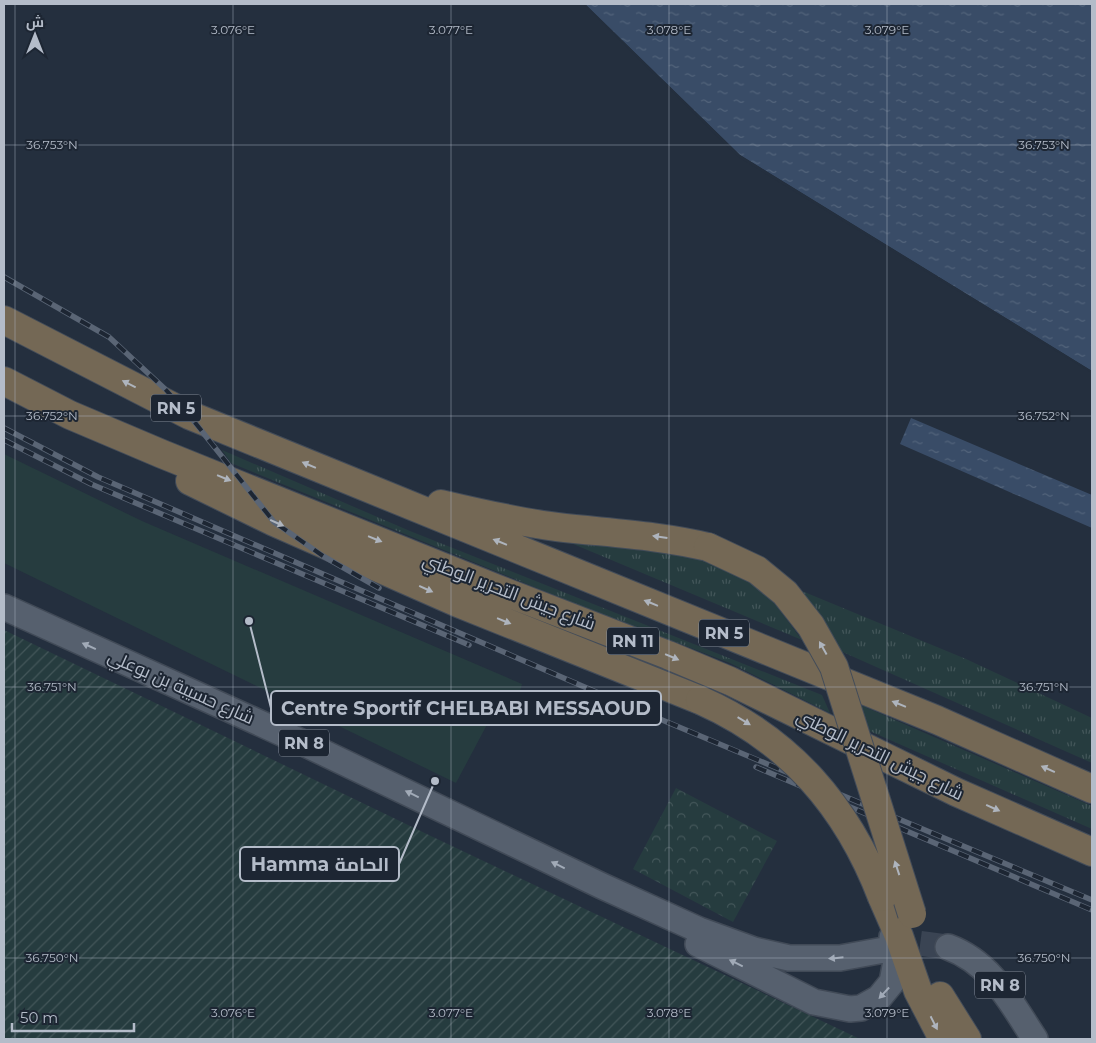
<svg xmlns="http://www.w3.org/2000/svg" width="1096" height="1043" font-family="Montserrat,Cairo,sans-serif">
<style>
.grass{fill:url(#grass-tufts)}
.forest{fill:url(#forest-crowns)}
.garden{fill:url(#garden-furrows)}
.pitch{fill:#263c3f}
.water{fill:url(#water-ripples)}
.pier{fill:#242f3e}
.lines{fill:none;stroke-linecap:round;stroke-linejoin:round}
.major-tunnel{stroke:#3a4453;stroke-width:25;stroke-dasharray:25 12;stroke-linecap:butt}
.major-casing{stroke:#414a57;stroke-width:28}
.highway-casing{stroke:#434c59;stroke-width:30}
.major{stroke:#56606e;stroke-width:25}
.highway{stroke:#746855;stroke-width:28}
.rail-casing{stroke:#5a6575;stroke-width:5.5}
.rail{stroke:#1d2633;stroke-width:4;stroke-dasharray:11;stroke-linecap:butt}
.highway-bridge-casing{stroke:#434c59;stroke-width:30;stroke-linecap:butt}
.highway-bridge{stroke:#746855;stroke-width:28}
.oneway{fill:#aeb4bd}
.oneway2{fill:#a1aab7}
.ticks{fill:none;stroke:#b4bcc9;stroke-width:1;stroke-opacity:0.45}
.labels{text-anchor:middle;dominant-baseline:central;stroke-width:4;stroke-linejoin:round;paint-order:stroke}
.shield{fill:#1d2633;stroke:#878f9c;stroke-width:1}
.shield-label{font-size:16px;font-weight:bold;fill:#b4bcc9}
.street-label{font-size:18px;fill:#b4bcc9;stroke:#1d2633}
.ticks-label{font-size:12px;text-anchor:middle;fill:#b4bcc9;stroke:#1d2633;stroke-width:4;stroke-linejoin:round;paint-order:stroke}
.leader{fill:none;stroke:#b4bcc9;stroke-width:2}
.callout-dot{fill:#b4bcc9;stroke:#1d2633;stroke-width:2}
.callout{fill:#1d2633;stroke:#b4bcc9;stroke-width:2}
.callout-label{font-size:19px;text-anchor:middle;font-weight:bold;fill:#b4bcc9}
</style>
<defs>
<pattern id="grass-tufts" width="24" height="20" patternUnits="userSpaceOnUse" patternTransform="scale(1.25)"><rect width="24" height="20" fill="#263c3f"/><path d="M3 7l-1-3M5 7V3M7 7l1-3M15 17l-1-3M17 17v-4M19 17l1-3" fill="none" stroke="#435659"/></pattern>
<pattern id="forest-crowns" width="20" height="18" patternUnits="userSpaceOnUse" patternTransform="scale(1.25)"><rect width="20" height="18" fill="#263c3f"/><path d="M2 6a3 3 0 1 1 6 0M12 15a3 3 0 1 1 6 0" fill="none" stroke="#435659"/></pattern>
<pattern id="garden-furrows" width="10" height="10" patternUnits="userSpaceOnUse" patternTransform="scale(1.25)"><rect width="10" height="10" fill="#263c3f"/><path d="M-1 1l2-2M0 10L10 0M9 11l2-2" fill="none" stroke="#435659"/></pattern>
<pattern id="water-ripples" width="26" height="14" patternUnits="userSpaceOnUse" patternTransform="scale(1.25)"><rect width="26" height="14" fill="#394c67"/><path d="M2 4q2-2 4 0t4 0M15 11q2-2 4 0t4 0" fill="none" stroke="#53647b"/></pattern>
</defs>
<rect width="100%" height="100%" fill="#242f3e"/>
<path class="grass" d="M 222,450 L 410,531 L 822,695 L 830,713 L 730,663 L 576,604 L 231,463 Z
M 566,541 L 668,548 L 729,569 L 753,584 L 772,600 L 802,640 Z
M 802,591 L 966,659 L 1092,718 L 1092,763 L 838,650 Z
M 856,703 L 1092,806 L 1092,829 L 865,729 Z"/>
<path class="forest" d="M 676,788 L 777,841 L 733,922 L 633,869 Z"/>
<path class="garden" d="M 4,630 L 433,837 L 860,1039 L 4,1039 Z"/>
<path class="pitch" d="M 4,454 L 142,521 L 522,684 L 512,717 L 498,704 L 456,783 L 4,563 Z"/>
<path class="water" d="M 585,4 L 1092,4 L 1092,371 L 740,155 Z
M 911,418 L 1092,495 L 1092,528 L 900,444 Z"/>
<path class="pier" d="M 583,4 L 585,4 L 740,155 L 1092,371 L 1092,373 L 738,157 Z"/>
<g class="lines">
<path class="major-tunnel" d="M 884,950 L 917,943 L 948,947"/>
<g class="major-casing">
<path id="major" d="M 4,607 L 297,740 L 602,886 L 699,930 L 754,950 L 789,958 L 840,958 L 884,950
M 698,944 L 814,1002 L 850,1009 L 861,1008 L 879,998 L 892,982 L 896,961 L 892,937
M 948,947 C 992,963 1011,1003 1035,1039"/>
</g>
<g class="highway-casing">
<path id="highway" d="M 4,320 L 189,415 L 937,720 L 1092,789
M 4,381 L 70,415 L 162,454 L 495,588 L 668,655 L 730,681 L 956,792 L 1092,852
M 190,481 L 274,522 L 458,603 L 700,700
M 441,504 C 479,513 518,522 557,527 C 608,533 658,535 708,547
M 882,897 L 899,936 L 918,991 L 943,1039
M 940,996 L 967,1039"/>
</g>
<use href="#major" class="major"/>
<use href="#highway" class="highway"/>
<g class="rail-casing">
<path id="rail" d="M 4,277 L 109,337 L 165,389 L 189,415 L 274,522 L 323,556 L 379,588
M 4,428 L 98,477 L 624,704 L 1092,900
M 4,440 L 91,484 L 469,645
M 756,767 L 1092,910"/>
</g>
<use href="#rail" class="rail"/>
<g class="highway-bridge-casing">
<path id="highway-bridge" d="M 708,547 L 757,570 L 785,593 L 811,626 L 834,667 L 912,914
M 700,700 C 790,740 847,806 882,897"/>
</g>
<use href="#highway-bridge" class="highway-bridge"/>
</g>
<defs><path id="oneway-solid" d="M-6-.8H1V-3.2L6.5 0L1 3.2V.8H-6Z" transform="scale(1.25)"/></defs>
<g class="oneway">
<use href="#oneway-solid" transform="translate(129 384) rotate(-153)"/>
<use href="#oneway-solid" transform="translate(309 465) rotate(-157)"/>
<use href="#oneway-solid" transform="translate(224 478) rotate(22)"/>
<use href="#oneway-solid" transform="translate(277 523) rotate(24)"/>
<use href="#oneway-solid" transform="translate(660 537) rotate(-172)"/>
<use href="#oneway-solid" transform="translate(375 539) rotate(22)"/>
<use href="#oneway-solid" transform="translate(500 542) rotate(-158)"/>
<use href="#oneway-solid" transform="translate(426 589) rotate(24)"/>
<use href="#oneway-solid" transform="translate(651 603) rotate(-158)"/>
<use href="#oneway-solid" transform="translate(504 621) rotate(22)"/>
<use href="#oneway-solid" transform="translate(823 648) rotate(-119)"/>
<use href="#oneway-solid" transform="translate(672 657) rotate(23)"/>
<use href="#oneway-solid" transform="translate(899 704) rotate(-158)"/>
<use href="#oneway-solid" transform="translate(744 721) rotate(31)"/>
<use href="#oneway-solid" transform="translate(1048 769) rotate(-156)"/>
<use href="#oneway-solid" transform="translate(993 808) rotate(24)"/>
<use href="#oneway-solid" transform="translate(897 868) rotate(-108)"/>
<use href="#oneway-solid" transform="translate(934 1023) rotate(63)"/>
</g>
<g class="oneway2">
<use href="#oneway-solid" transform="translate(89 646) rotate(-156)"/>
<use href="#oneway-solid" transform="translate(412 794) rotate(-154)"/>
<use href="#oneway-solid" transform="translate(558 865) rotate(-154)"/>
<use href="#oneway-solid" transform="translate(836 958) rotate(174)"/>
<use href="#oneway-solid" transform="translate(736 963) rotate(-154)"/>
<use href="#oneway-solid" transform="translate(884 993) rotate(133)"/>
</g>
<path class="ticks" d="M 15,4 L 15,1039M 233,4 L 233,1039M 451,4 L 451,1039M 669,4 L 669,1039M 887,4 L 887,1039M 4,145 L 1092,145M 4,416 L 1092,416M 4,687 L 1092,687M 4,958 L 1092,958"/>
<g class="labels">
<g class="shield">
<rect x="151" y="394.5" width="50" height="27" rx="4"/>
<rect x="699" y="619.5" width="50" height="27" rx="4"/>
<rect x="607" y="627.5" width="52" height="27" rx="4"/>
<rect x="279" y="729.5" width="50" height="27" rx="4"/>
<rect x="975" y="971.5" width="50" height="27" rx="4"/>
</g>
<g class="shield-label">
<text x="176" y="408">RN 5</text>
<text x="724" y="633">RN 5</text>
<text x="633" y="641">RN 11</text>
<text x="304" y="743">RN 8</text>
<text x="1000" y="985">RN 8</text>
</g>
<g class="street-label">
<text transform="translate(509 592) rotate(21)">شارع جيش التحرير الوطني</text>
<text transform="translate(181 687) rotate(24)">شارع حسيبة بن بوعلي</text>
<text transform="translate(880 755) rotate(26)">شارع جيش التحرير الوطني</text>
</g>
</g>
<g class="ticks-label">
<text x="233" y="34">3.076°E</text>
<text x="451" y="34">3.077°E</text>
<text x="669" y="34">3.078°E</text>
<text x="887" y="34">3.079°E</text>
<text x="52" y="149">36.753°N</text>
<text x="1044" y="149">36.753°N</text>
<text x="52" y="420">36.752°N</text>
<text x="1044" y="420">36.752°N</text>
<text x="52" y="691">36.751°N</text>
<text x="1044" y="691">36.751°N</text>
<text x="52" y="962">36.750°N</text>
<text x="1044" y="962">36.750°N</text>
<text x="233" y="1017">3.076°E</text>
<text x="451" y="1017">3.077°E</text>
<text x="669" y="1017">3.078°E</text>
<text x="887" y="1017">3.079°E</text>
</g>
<path class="leader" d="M249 621L271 708M435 781L399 864"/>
<g class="callout-dot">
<circle cx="249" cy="621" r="5"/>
<circle cx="435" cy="781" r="5"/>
</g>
<g class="callout">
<rect x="271" y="691" width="390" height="34" rx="5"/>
<rect x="240" y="847" width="159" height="34" rx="5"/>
</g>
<g class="callout-label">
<text x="466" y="715">Centre Sportif CHELBABI MESSAOUD</text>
<text x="320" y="871">Hamma الحامة</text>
</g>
<rect width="1096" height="1043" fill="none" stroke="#b4bcc9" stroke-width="10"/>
<g transform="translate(35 35)" stroke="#1d2633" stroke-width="4" paint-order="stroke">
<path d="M0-4L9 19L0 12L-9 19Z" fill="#b4bcc9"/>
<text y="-8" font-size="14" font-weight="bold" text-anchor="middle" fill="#b4bcc9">ش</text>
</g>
<path d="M12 1023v8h122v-8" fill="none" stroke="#b4bcc9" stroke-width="2.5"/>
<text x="20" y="1023" font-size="15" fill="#b4bcc9" stroke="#1d2633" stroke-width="4" paint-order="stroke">50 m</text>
</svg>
